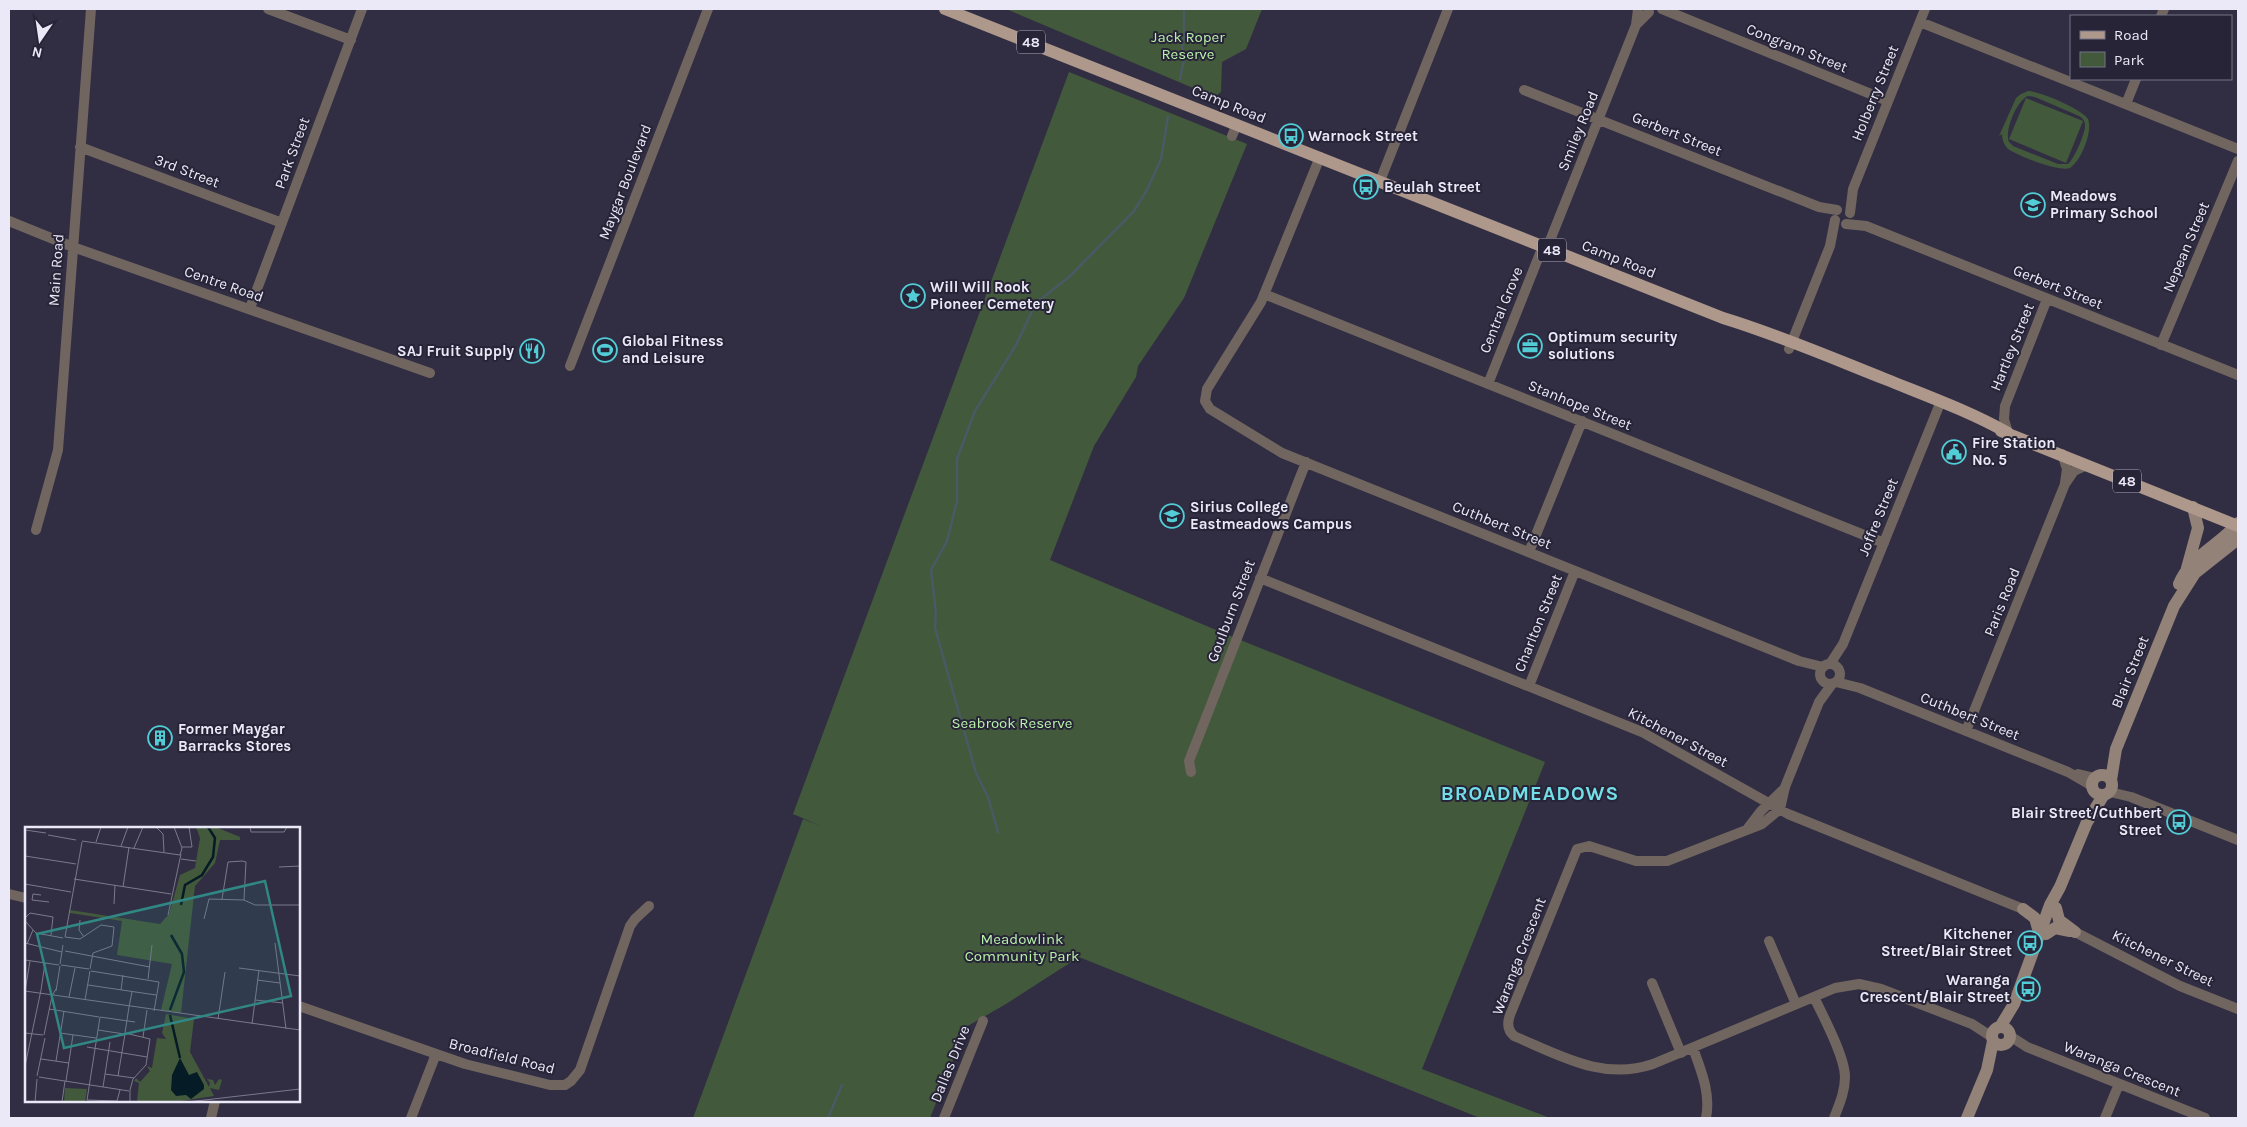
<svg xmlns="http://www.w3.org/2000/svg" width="2247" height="1127" font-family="Karla,sans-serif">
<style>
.green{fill:#43593c;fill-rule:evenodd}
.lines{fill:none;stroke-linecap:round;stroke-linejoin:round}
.stream{stroke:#4a5964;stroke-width:2.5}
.street{stroke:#70655f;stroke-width:10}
.secondary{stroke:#938278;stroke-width:12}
.primary{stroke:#ae988b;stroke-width:12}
.labels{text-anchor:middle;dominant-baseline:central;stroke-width:4;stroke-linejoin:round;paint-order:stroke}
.shield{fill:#272438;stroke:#b0aebe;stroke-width:1}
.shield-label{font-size:14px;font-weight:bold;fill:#ebe9f7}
.park-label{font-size:15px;fill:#b9f2a9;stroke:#272438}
.street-label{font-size:15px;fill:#ebe9f7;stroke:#272438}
.poi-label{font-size:15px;font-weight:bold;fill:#ebe9f7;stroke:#272438;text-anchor:start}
.district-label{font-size:20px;font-weight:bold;letter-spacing:1px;fill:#73dfe8;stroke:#272438}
.inset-river{fill:none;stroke:#051b25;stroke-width:2.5}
.inset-road{fill:none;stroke:#7b798b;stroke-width:1}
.view{fill:#308783;fill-opacity:0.15;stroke:#308783;stroke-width:2.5}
.inset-edge{fill:none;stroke:#ebe9f7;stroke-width:2.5}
</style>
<rect width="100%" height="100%" fill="#312e43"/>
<path class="green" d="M 1006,9 L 1262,9 L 1246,49 L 1222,62 L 1221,92 L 1216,96 L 1212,96 Z
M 1069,72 L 1247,144 L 1184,298 L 1138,366 L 1136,377 L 1094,446 L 1050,560 L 1228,635 L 1545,762 L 1422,1069 L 1550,1118 L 1480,1118 L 1079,957 L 1006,1004 L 966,1027 L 930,1118 L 693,1118 L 803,819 L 821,826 L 793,814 Z
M 2028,91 C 2039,91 2082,109 2088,119 C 2093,132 2081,161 2070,168 C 2059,172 2018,156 2008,149 C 2004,145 2002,140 2002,134 L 1999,136 L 2016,98 L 2021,94 ZM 2028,96 L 2035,97 L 2079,116 C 2083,118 2085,121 2085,126 C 2085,134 2074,159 2068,164 L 2058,164 L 2013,146 L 2009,142 C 2004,131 2017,100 2028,96 Z
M 2026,98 L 2083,121 L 2066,163 L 2009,139 Z"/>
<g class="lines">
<path class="stream" d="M 1180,79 L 1184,60 L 1182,47 L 1184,37 L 1184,9
M 998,832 L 988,797 L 976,773 L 935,628 L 936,613 L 931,570 L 947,541 L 957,501 L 957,459 L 975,411 L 1016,345 L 1036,303 L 1069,277 L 1134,211 L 1148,188 L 1161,159 L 1168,117
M 828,1118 L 842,1085"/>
<path class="street" d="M 268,9 L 351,40
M 1662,9 L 1888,101
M 2161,16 L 2164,9
M 1920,22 L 2238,149
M 1636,25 L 1649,12
M 1524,90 L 1819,207 L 1837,210
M 2126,104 L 2136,79
M 1232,136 L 1237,124
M 80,147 L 282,223
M 1320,157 L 1261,302 L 1207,389 L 1205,401 L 1210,409 L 1282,453 L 1799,661 L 1823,667
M 1380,181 L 1448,9
M 1850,213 L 1853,189 L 1925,9
M 9,221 L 73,247 L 430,373
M 1846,224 L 1866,226 L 2238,375
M 1547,248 L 1636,25 L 1638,9
M 1264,294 L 1884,543
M 250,308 L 362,9
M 2161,345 L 2238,161
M 1789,349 L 1830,246 L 1835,220
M 570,366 L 708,9
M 1488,384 L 1543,246
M 2008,433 L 2004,419 L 2005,406 L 2047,299
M 2062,454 L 2067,469 L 2065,483
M 36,530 L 58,450 L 91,9
M 1529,552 L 1582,421
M 1260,578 L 1642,732 L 1788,814 L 2023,909
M 1830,664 L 1843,644 L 1941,401
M1820 674a10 10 0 1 1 20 0a10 10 0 1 1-20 0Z
M 1836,682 L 1860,688 L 2068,772 L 2092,786
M 1832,684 L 1819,702 L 1785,787 L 1780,809 L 1762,824 L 1667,861 L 1636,861 L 1589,846 L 1577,849 L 1510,1015 C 1507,1023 1507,1030 1514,1036 C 1561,1056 1603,1081 1653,1064 L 1835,988 L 1859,984 L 1881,989 L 1972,1024 L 1992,1037
M 1529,686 L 1575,571
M 1966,731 L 2065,484 L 2074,471 L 2087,465
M 1191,772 L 1189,761 L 1306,462
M 2078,774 L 2095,778
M 2110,792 L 2131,797 L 2238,840
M 1748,828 L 1761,811 L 1785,788
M 9,894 L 26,898
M 2075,932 L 2180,986 L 2238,1009
M 1769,941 L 1796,1004
M 1652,983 L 1681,1053
M 1814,997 C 1823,1016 1845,1057 1845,1077 C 1845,1092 1839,1105 1834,1118
M 299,1006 L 465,1064 L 550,1085 L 565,1085 L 571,1081 L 580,1070 L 630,926 L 635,919 L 649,906
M 2010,1036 L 2027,1047 L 2205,1118
M 1693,1048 C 1701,1071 1711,1093 1706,1118
M 211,1118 L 215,1101
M 411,1118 L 436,1054
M 944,1118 L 983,1021
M 2105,1118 L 2119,1084"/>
<path class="secondary" d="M 2187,568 L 2198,528 L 2193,507
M 2179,584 C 2190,556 2220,545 2238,523
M2092 785a10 10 0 1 1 20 0a10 10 0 1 1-20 0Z
M 2111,780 L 2116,749 L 2174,606 L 2195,573 L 2238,539
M 2056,908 L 2059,920 L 2075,932
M 2023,909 L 2035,918 L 2039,932
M 2046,934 L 2055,928 L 2070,931
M 2000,1027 L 2014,1004 L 2050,905 L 2060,887 L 2087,822 L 2103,796
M1992 1036a9 9 0 1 1 18 0a9 9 0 1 1-18 0Z
M 1967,1118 L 1987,1070 L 1993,1041"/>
<path class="primary" d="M 945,9 L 1723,318 C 1779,335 1832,358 1885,379 C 1927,396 1969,411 2008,433
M 2001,431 L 2238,526"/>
</g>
<defs>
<g id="bus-ring" transform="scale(1.25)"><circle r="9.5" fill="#272438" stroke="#52ccd5" stroke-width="1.5"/><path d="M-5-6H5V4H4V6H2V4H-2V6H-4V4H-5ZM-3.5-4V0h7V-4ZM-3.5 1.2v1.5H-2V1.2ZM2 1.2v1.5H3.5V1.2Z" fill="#52ccd5"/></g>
<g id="school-ring" transform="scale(1.25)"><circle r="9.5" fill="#272438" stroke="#52ccd5" stroke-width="1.5"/><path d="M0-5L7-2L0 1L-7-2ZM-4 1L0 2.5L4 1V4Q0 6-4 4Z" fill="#52ccd5"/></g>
<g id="sight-ring" transform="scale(1.25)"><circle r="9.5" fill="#272438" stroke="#52ccd5" stroke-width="1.5"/><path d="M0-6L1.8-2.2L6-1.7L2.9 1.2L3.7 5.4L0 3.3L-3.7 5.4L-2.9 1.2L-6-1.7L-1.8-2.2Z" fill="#52ccd5"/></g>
<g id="office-ring" transform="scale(1.25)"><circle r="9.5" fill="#272438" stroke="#52ccd5" stroke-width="1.5"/><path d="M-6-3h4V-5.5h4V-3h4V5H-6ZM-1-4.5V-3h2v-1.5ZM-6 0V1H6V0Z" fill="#52ccd5"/></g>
<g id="stadium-ring" transform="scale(1.25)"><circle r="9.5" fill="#272438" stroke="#52ccd5" stroke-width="1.5"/><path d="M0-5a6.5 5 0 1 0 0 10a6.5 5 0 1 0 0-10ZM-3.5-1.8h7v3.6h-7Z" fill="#52ccd5"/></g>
<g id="restaurant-ring" transform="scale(1.25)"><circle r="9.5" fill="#272438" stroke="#52ccd5" stroke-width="1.5"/><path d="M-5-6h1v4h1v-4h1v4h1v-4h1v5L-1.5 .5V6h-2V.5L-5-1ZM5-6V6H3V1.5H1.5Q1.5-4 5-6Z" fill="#52ccd5"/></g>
<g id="civic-ring" transform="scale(1.25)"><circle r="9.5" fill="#272438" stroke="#52ccd5" stroke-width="1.5"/><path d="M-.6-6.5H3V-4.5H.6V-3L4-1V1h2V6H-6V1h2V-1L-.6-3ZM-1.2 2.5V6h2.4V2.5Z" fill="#52ccd5"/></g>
<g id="building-ring" transform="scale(1.25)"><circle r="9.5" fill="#272438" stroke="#52ccd5" stroke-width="1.5"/><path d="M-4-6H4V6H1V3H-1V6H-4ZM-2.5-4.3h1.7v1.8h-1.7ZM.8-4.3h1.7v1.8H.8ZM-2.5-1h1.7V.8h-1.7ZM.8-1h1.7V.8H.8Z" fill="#52ccd5"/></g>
</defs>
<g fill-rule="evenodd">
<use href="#bus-ring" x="1291" y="136"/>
<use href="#bus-ring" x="1366" y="187"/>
<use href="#school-ring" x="2033" y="205"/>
<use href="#sight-ring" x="913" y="296"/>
<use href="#office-ring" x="1530" y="346"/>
<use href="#stadium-ring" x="605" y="350"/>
<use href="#restaurant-ring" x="532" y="351"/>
<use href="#civic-ring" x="1954" y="452"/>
<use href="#school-ring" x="1172" y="516"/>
<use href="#building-ring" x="160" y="738"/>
<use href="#bus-ring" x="2179" y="822"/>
<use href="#bus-ring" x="2030" y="943"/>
<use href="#bus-ring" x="2028" y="989"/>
</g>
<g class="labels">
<g class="shield">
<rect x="1017" y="30.5" width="28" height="23" rx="4"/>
<rect x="1538" y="238.5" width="28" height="23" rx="4"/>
<rect x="2113" y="469.5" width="28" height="23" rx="4"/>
</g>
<g class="shield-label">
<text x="1031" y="42">48</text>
<text x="1552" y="250">48</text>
<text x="2127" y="481">48</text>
</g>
<g class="park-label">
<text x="1188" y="37">Jack Roper<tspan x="1188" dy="17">Reserve</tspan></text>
<text x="1012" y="723">Seabrook Reserve</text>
<text x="1022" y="939">Meadowlink<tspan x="1022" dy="17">Community Park</tspan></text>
</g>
<g class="street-label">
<text transform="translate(1797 48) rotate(22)">Congram Street</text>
<text transform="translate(1875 93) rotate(-68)">Holberry Street</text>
<text transform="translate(1229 104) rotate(22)">Camp Road</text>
<text transform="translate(1578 131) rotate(-68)">Smiley Road</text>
<text transform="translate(1677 134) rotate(22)">Gerbert Street</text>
<text transform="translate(292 153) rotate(-70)">Park Street</text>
<text transform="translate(187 171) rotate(21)">3rd Street</text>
<text transform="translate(625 182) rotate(-69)">Maygar Boulevard</text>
<text transform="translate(2186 247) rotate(-67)">Nepean Street</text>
<text transform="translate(1619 259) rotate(22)">Camp Road</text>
<text transform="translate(56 270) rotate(-86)">Main Road</text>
<text transform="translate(224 284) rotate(19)">Centre Road</text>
<text transform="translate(2058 287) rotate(22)">Gerbert Street</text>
<text transform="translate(1501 310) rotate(-68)">Central Grove</text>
<text transform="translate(2012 347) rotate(-68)">Hartley Street</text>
<text transform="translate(1580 405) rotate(22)">Stanhope Street</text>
<text transform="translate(1878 517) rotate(-68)">Joffre Street</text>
<text transform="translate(1502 525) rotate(22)">Cuthbert Street</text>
<text transform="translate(2002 602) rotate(-68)">Paris Road</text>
<text transform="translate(1231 611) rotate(-69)">Goulburn Street</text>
<text transform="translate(1538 623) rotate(-68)">Charlton Street</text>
<text transform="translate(2130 672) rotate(-68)">Blair Street</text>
<text transform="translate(1970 716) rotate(22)">Cuthbert Street</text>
<text transform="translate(1678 737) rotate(28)">Kitchener Street</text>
<text transform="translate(1519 956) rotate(-69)">Waranga Crescent</text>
<text transform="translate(2163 958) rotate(26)">Kitchener Street</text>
<text transform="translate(502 1056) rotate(14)">Broadfield Road</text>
<text transform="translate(950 1064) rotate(-68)">Dallas Drive</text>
<text transform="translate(2122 1069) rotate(22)">Waranga Crescent</text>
</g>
<g class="poi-label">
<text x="1308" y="136">Warnock Street</text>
<text x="1384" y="187">Beulah Street</text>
<text x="2050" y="196">Meadows<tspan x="2050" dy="17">Primary School</tspan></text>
<text x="930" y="287">Will Will Rook<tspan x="930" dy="17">Pioneer Cemetery</tspan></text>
<text x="1548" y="337">Optimum security<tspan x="1548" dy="17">solutions</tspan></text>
<text x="622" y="341">Global Fitness<tspan x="622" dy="17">and Leisure</tspan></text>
<text x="514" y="351" text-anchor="end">SAJ Fruit Supply</text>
<text x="1972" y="443">Fire Station<tspan x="1972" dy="17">No. 5</tspan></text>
<text x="1190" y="507">Sirius College<tspan x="1190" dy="17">Eastmeadows Campus</tspan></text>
<text x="178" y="729">Former Maygar<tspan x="178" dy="17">Barracks Stores</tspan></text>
<text x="2162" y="813" text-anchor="end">Blair Street/Cuthbert<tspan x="2162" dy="17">Street</tspan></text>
<text x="2012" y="934" text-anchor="end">Kitchener<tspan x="2012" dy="17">Street/Blair Street</tspan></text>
<text x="2010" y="980" text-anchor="end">Waranga<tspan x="2010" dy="17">Crescent/Blair Street</tspan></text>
</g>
<g class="district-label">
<text x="1530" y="793">BROADMEADOWS</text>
</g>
</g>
<g transform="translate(25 827)">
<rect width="275" height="275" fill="#312e43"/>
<path d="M 171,0 L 193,1 L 215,10 L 215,13 L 195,13 L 190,36 L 170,59 L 156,186 L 136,183 L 147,137 L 92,128 L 97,94 L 45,86 L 45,83 L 135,97 L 144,87 L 155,48 L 170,41 L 175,11 ZM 141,187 L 169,192 L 165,225 L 184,260 L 185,256 L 182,252 L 188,253 L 190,258 L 194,252 L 197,253 L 194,263 L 185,261 L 189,269 L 150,275 L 112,275 L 114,256 L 109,254 L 111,251 L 115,255 L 125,244 L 122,239 L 127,241 L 132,211 L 141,212 L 137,206 ZM 40,261 L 62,262 L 60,275 L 39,275 Z" fill="#43593c"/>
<path d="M 155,231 L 164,248 L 172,245 L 179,258 L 179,262 L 166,272 L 161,268 L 151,269 L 146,263 L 147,248 Z" fill="#051b25"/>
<path class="inset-river" d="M 156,78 L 160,58 L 177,48 L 188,30 L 190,11 L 183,0M 145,183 L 159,145 L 157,127 L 146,108M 145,188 L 155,231"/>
<path class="inset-road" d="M 131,0 L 138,7 L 139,25M 149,0 L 157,21 L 155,28M 225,0 L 226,5 L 259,5 L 262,0M 0,3 L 21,6M 23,8 L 51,13M 57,14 L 155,28M 71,15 L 76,0M 96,19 L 103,0M 157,20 L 167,20 L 164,0M 109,21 L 118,0M 0,29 L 51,37M 156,32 L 171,34M 254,40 L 275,39M 49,52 L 146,67M 0,57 L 46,65M 98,60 L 104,20M 16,68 L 8,67 L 7,73 L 24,75M 197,72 L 203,35 L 217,34 L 221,35 L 219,73M 219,73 L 230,78 L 275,78M 89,77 L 90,58M 143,88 L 156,27M 0,91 L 5,86 L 28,90 L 26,108M 179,92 L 184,72 L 219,73M 55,93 L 54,103 L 59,110M 0,94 L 11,106 L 38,111M 40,110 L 55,112 L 76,98 L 89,100 L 87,119 L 68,126 L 65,142M 40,110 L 57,15M 0,116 L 37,125M 250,116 L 261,202M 2,117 L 8,103M 40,124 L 125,140M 0,133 L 34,138M 35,137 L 38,118M 36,138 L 64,142M 214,141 L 275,149M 66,144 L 134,155 L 129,184M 123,152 L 127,118M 232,153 L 255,156M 63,158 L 131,168M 16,163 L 20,136M 96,163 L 98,148M 0,164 L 5,134M 0,164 L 275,203M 31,164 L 35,139M 44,170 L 50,141M 60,173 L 65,144M 230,173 L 258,176M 104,180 L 107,165M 24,182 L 74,190M 75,190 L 62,273 L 92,274 L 95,263M 75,190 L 110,195M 193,192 L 200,145M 227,197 L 234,143M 73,203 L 99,207M 0,206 L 18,208M 35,206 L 71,211M 100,206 L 125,212 L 121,238 L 108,252 L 105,263 L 105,275M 100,206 L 104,180M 19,208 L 27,169 L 31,162M 118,210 L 122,183M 62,220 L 122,230M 16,232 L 44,236M 31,234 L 39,184M 0,239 L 16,163M 80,247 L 109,251M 12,249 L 20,211M 93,249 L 100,207M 14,250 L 104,264M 41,254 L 48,208M 78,260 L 85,215M 10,275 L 12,252M 37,275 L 40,254M 162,275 L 275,262"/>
<path class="view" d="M 240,54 L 266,169 L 39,221 L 12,107 Z"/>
<rect width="275" height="275" class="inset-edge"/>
</g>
<rect width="2247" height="1127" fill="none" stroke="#ebe9f7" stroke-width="20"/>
<rect x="2070" y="15" width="162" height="65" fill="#272438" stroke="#757384"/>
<rect x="2080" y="31" width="25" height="8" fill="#ae988b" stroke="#757384"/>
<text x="2114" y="40" font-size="15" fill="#ebe9f7">Road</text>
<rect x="2080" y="52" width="25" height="15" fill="#43593c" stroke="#757384"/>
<text x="2114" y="65" font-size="15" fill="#ebe9f7">Park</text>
<g transform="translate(40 40) rotate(193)" stroke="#272438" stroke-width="4" paint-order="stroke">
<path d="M0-4L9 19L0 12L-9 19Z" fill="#ebe9f7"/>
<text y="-8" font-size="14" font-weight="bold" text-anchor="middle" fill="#ebe9f7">N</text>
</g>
</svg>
